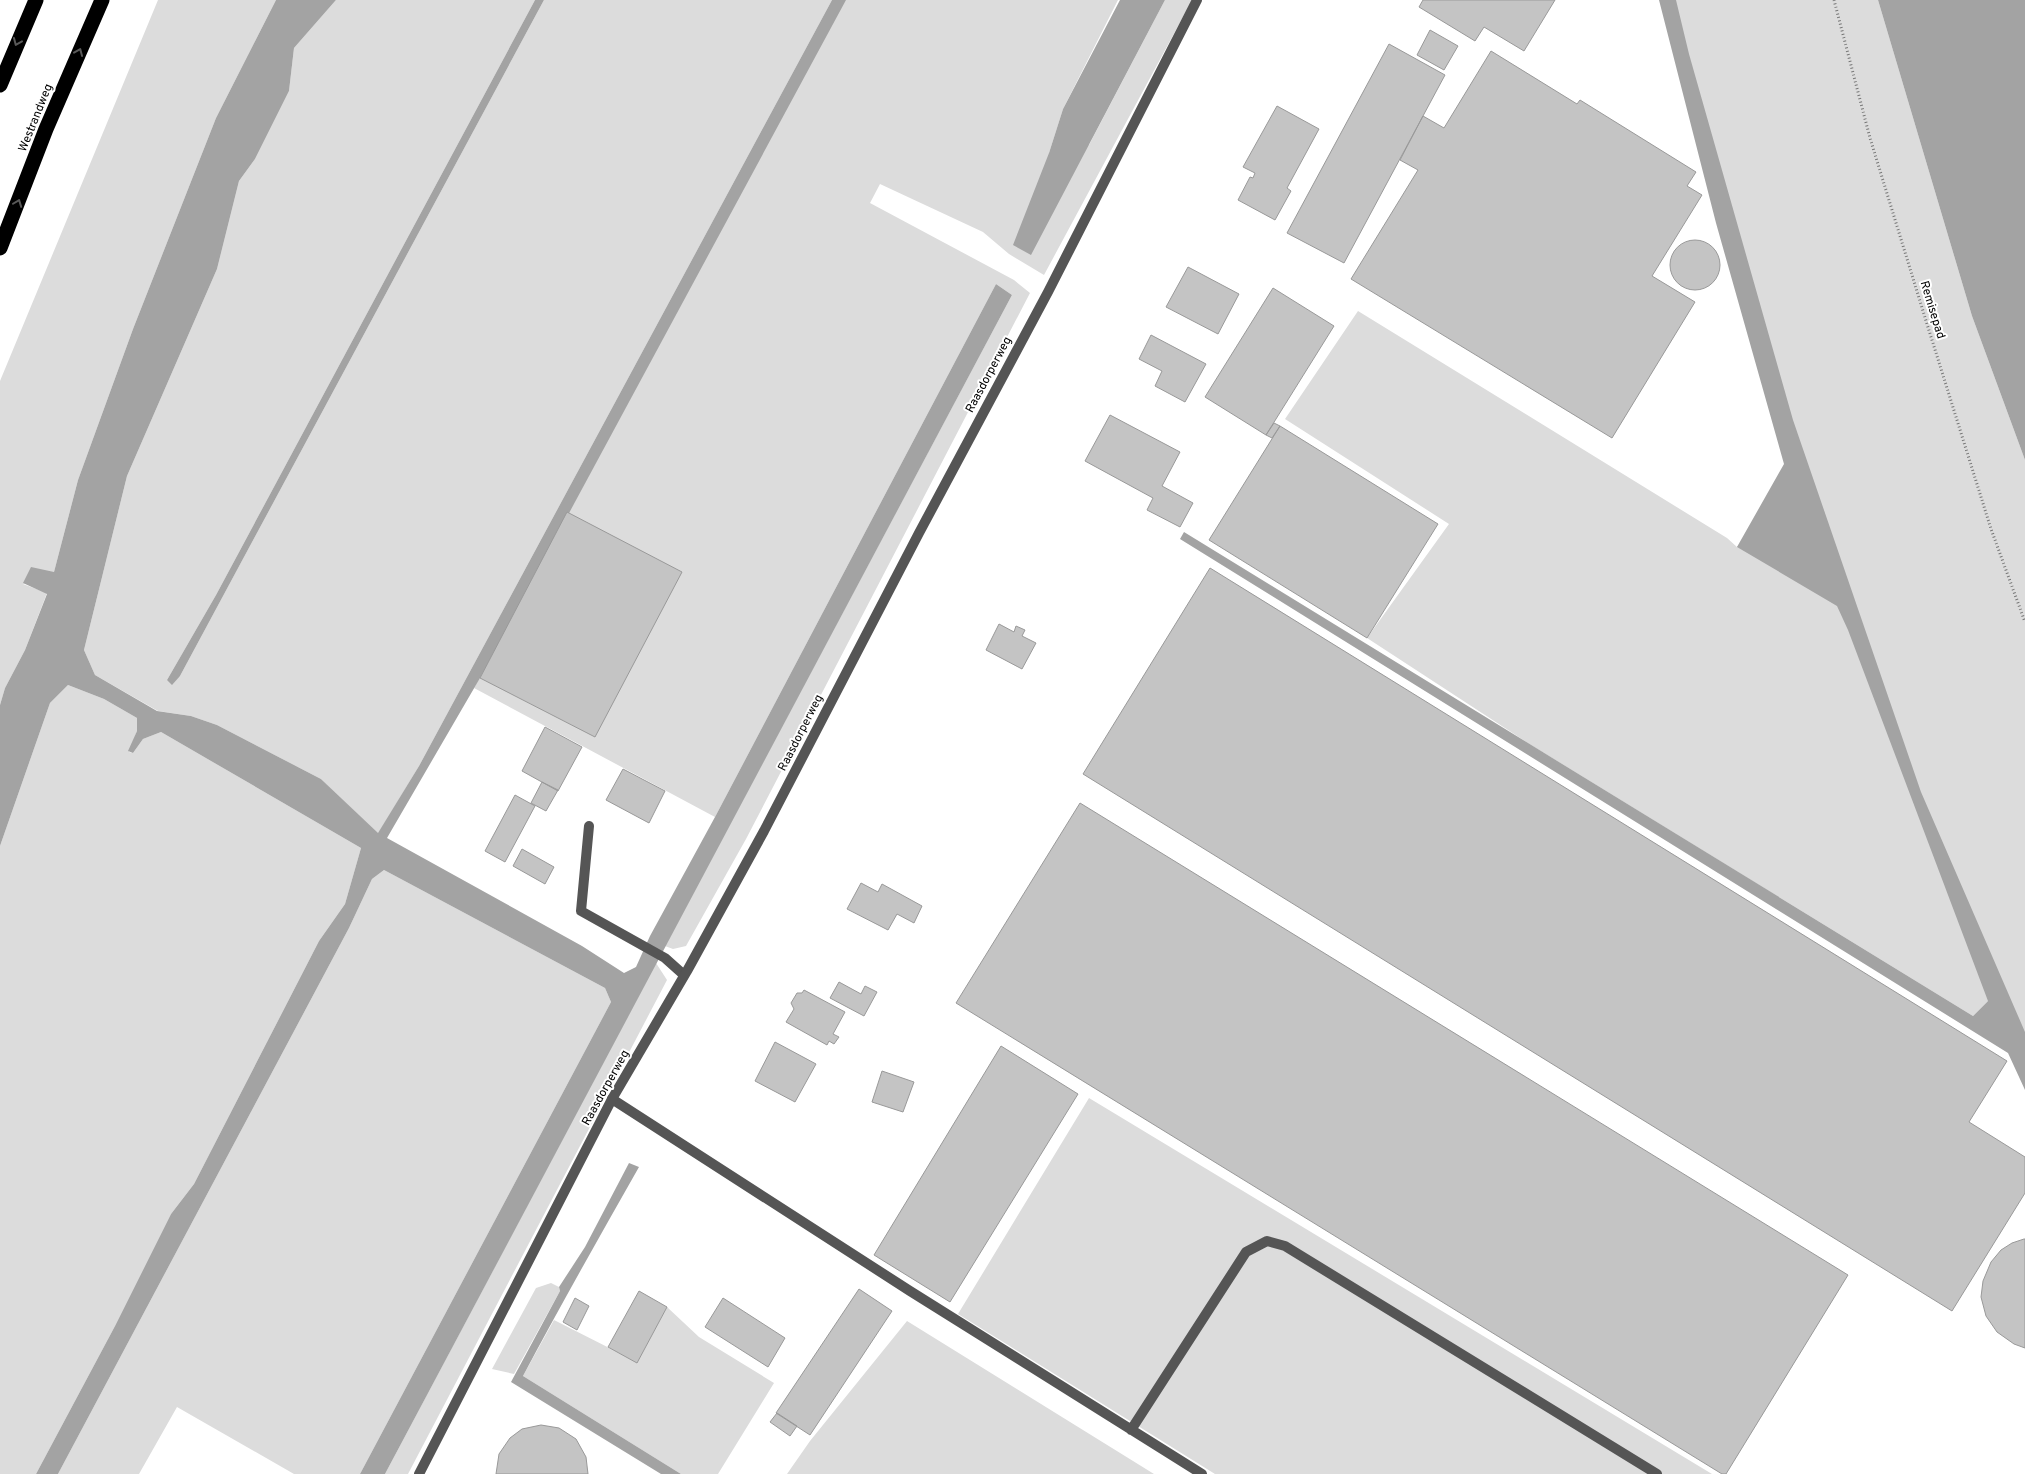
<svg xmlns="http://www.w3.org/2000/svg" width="2025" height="1474" font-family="Overpass,sans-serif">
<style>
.green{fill:#dcdcdc}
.water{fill:#a3a3a3}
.building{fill:#c4c4c4;stroke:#999}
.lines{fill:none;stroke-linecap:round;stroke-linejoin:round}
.path{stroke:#777;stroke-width:3;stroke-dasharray:1 2.5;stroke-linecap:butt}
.service{stroke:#555;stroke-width:10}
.minor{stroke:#555;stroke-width:10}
.motorway{stroke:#000;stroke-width:15}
.oneway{stroke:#595959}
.labels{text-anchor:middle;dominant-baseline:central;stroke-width:4;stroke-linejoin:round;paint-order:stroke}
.street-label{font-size:12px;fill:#000;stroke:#fff}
</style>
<rect width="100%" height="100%" fill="#fff"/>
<path class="green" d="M 158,0 L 276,0 L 216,118 L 133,329 L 78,480 L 54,572 L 23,584 L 47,593 L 25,650 L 5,688 L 0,705 L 0,381 Z
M 336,0 L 535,0 L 216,595 L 167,680 L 180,676 L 544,0 L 832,0 L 419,766 L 378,834 L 321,779 L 217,725 L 191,716 L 158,711 L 95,675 L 84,650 L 127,476 L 217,269 L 239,181 L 255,159 L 289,91 L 294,48 Z
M 845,0 L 1118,0 L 1063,109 L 1049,153 L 1089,145 L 1165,0 L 1192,0 L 1044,275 L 1009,254 L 983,232 L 880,184 L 870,203 L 1014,280 L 1030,293 L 746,839 L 686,946 L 673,949 L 665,946 L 1012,295 L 996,284 L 715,817 L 474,688 Z
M 1667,0 L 1878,0 L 1972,316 L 2025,460 L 2025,1042 L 1988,1001 L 1973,1016 L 1531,745 L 1367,638 L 1449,524 L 1285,419 L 1358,311 L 1727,538 L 1737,547 L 1800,469 Z
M 68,685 L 104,699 L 137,718 L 137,731 L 129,752 L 133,753 L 143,739 L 161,732 L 361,848 L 345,904 L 319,941 L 194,1184 L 171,1214 L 115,1326 L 36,1474 L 0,1474 L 0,846 L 50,703 Z
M 384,870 L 605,988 L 611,1002 L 360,1474 L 294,1474 L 177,1407 L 139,1474 L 58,1474 L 349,928 L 372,879 Z
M 656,963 L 667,980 L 408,1474 L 385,1474 Z
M 1089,1098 L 1712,1474 L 1215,1474 L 958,1314 Z
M 551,1283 L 559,1287 L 560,1291 L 514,1374 L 492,1369 L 536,1288 Z
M 667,1307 L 699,1337 L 774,1383 L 718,1474 L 681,1474 L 523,1376 L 554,1320 L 637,1362 Z
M 907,1321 L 1154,1474 L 787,1474 L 810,1441 Z"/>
<path class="water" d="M 276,0 L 336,0 L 294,48 L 289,91 L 255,159 L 239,181 L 217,269 L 127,476 L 84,650 L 95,675 L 157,711 L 191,716 L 217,725 L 321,779 L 378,833 L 419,766 L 832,0 L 846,0 L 480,678 L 387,838 L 582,946 L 624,973 L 636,967 L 650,936 L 715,817 L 996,284 L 1012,295 L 385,1474 L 360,1474 L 611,1002 L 605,988 L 384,870 L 372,879 L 349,928 L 58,1474 L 36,1474 L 115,1326 L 171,1214 L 194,1184 L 319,941 L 345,904 L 361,848 L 161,732 L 143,739 L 133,753 L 128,751 L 137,731 L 137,718 L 104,699 L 68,685 L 50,703 L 0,846 L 0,705 L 5,688 L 25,650 L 47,594 L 23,583 L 31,567 L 54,572 L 78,480 L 133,329 L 216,118 Z
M 535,0 L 544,0 L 180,676 L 172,685 L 167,680 L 216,595 Z
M 1120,0 L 1165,0 L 1031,255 L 1013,245 L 1049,153 L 1063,109 Z
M 1659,0 L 1676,0 L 1689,54 L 1793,420 L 1921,792 L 2025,1032 L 2025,1090 L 2008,1053 L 1180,539 L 1184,532 L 1973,1016 L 1988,1001 L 1848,630 L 1837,606 L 1737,547 L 1784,464 L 1716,223 Z
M 1878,0 L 2025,0 L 2025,460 L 1972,316 Z
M 629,1163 L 639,1167 C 600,1236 560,1306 523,1376 L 681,1474 L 661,1474 L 511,1382 L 560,1291 L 559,1287 L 585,1247 Z"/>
<path class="building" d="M 1423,0 L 1555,0 L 1524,51 L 1484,27 L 1475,41 L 1419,7 Z
M 1430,30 L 1458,46 L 1444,70 L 1417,55 Z
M 1389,44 L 1445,75 L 1344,263 L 1287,233 Z
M 1491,51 L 1577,104 L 1580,100 L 1696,172 L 1687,186 L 1702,195 L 1652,276 L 1695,302 L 1612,438 L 1351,279 L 1418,170 L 1400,160 L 1423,116 L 1444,128 Z
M 1277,106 L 1319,129 L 1287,188 L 1291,191 L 1275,220 L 1238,200 L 1250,177 L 1253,178 L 1255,173 L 1243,167 Z
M1670 265a25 25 0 1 1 50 0a25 25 0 1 1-50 0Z
M 1188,267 L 1239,294 L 1218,334 L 1166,307 Z
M 1273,288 L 1334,326 L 1266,435 L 1205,397 Z
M 1151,335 L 1206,364 L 1185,402 L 1155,386 L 1162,371 L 1139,359 Z
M 1110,415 L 1180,452 L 1162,486 L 1193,503 L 1180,527 L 1147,510 L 1153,498 L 1085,461 Z
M 1274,423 L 1280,426 L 1272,438 L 1266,435 Z
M 1280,426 L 1438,524 L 1367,638 L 1209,540 Z
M 567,512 L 682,572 L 595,737 L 480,678 Z
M 1210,568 L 2007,1061 L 1969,1122 L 2025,1157 L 2025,1193 L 1952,1311 L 1083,774 Z
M 999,624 L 1014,632 L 1016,626 L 1025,630 L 1022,636 L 1036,643 L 1022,669 L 986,650 Z
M 545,727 L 582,747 L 558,791 L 522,771 Z
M 623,769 L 665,791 L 649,823 L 606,800 Z
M 542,782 L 558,790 L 546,811 L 531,803 Z
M 515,795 L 535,806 L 505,862 L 485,851 Z
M 1080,803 L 1848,1275 L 1726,1474 L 1722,1474 L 956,1003 Z
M 522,849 L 554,867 L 545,884 L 513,866 Z
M 861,883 L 878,892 L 882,884 L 922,906 L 914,923 L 897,914 L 888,930 L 847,909 Z
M 839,982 L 861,994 L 865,986 L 877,992 L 864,1016 L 830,998 Z
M 804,990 L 845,1012 L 833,1034 L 839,1037 L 834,1044 L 829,1041 L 827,1045 L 786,1022 L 794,1009 L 791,1003 L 797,993 L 802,993 Z
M 775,1042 L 816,1064 L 795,1102 L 755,1081 Z
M 1001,1046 L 1078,1094 L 950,1302 L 874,1255 Z
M 882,1071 L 914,1082 L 903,1112 L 872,1102 Z
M 2024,1239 L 2025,1239 L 2025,1348 L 2014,1344 L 1997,1332 L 1986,1316 L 1981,1297 L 1983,1281 L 1991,1262 L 2001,1250 L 2012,1243 Z
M 859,1289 L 892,1311 L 810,1435 L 776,1413 Z
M 639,1291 L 667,1307 L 637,1363 L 608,1347 Z
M 575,1298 L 589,1306 L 577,1330 L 563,1322 Z
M 723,1298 L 785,1338 L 768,1367 L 705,1327 Z
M 777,1413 L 797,1426 L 790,1436 L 770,1422 Z
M 541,1425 L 559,1428 L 576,1439 L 586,1457 L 588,1474 L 496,1474 L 499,1454 L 510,1438 L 522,1429 Z"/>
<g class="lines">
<path class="path" d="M 1834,0 L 1870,138 L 1927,324 L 1991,529 L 2025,622"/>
<path class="service" d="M 589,826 L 581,911 L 665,958 L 684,975
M 612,1099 L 910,1291 L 1202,1474
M 1131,1430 L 1246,1252 L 1267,1241 L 1285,1246 L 1657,1474"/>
<path class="minor" d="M 419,1474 L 612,1099 L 687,971 L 764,831 L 919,533 L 1048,292 L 1197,0"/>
<path class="motorway" d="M 0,85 L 36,0
M 0,248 L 46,129 L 102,0"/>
</g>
<defs><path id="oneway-chevron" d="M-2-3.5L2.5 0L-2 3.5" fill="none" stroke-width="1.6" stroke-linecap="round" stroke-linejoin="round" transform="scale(1.25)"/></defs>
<g class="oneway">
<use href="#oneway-chevron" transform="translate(17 42) rotate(113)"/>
<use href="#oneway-chevron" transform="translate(79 52) rotate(-67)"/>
<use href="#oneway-chevron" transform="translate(18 203) rotate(-69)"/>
</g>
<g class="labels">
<g class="street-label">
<text transform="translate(36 118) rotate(-68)">Westrandweg</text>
<text transform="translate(1932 310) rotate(73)">Remisepad</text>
<text transform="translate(989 375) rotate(-62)">Raasdorperweg</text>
<text transform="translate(801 733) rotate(-63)">Raasdorperweg</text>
<text transform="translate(606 1088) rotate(-61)">Raasdorperweg</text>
</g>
</g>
</svg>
